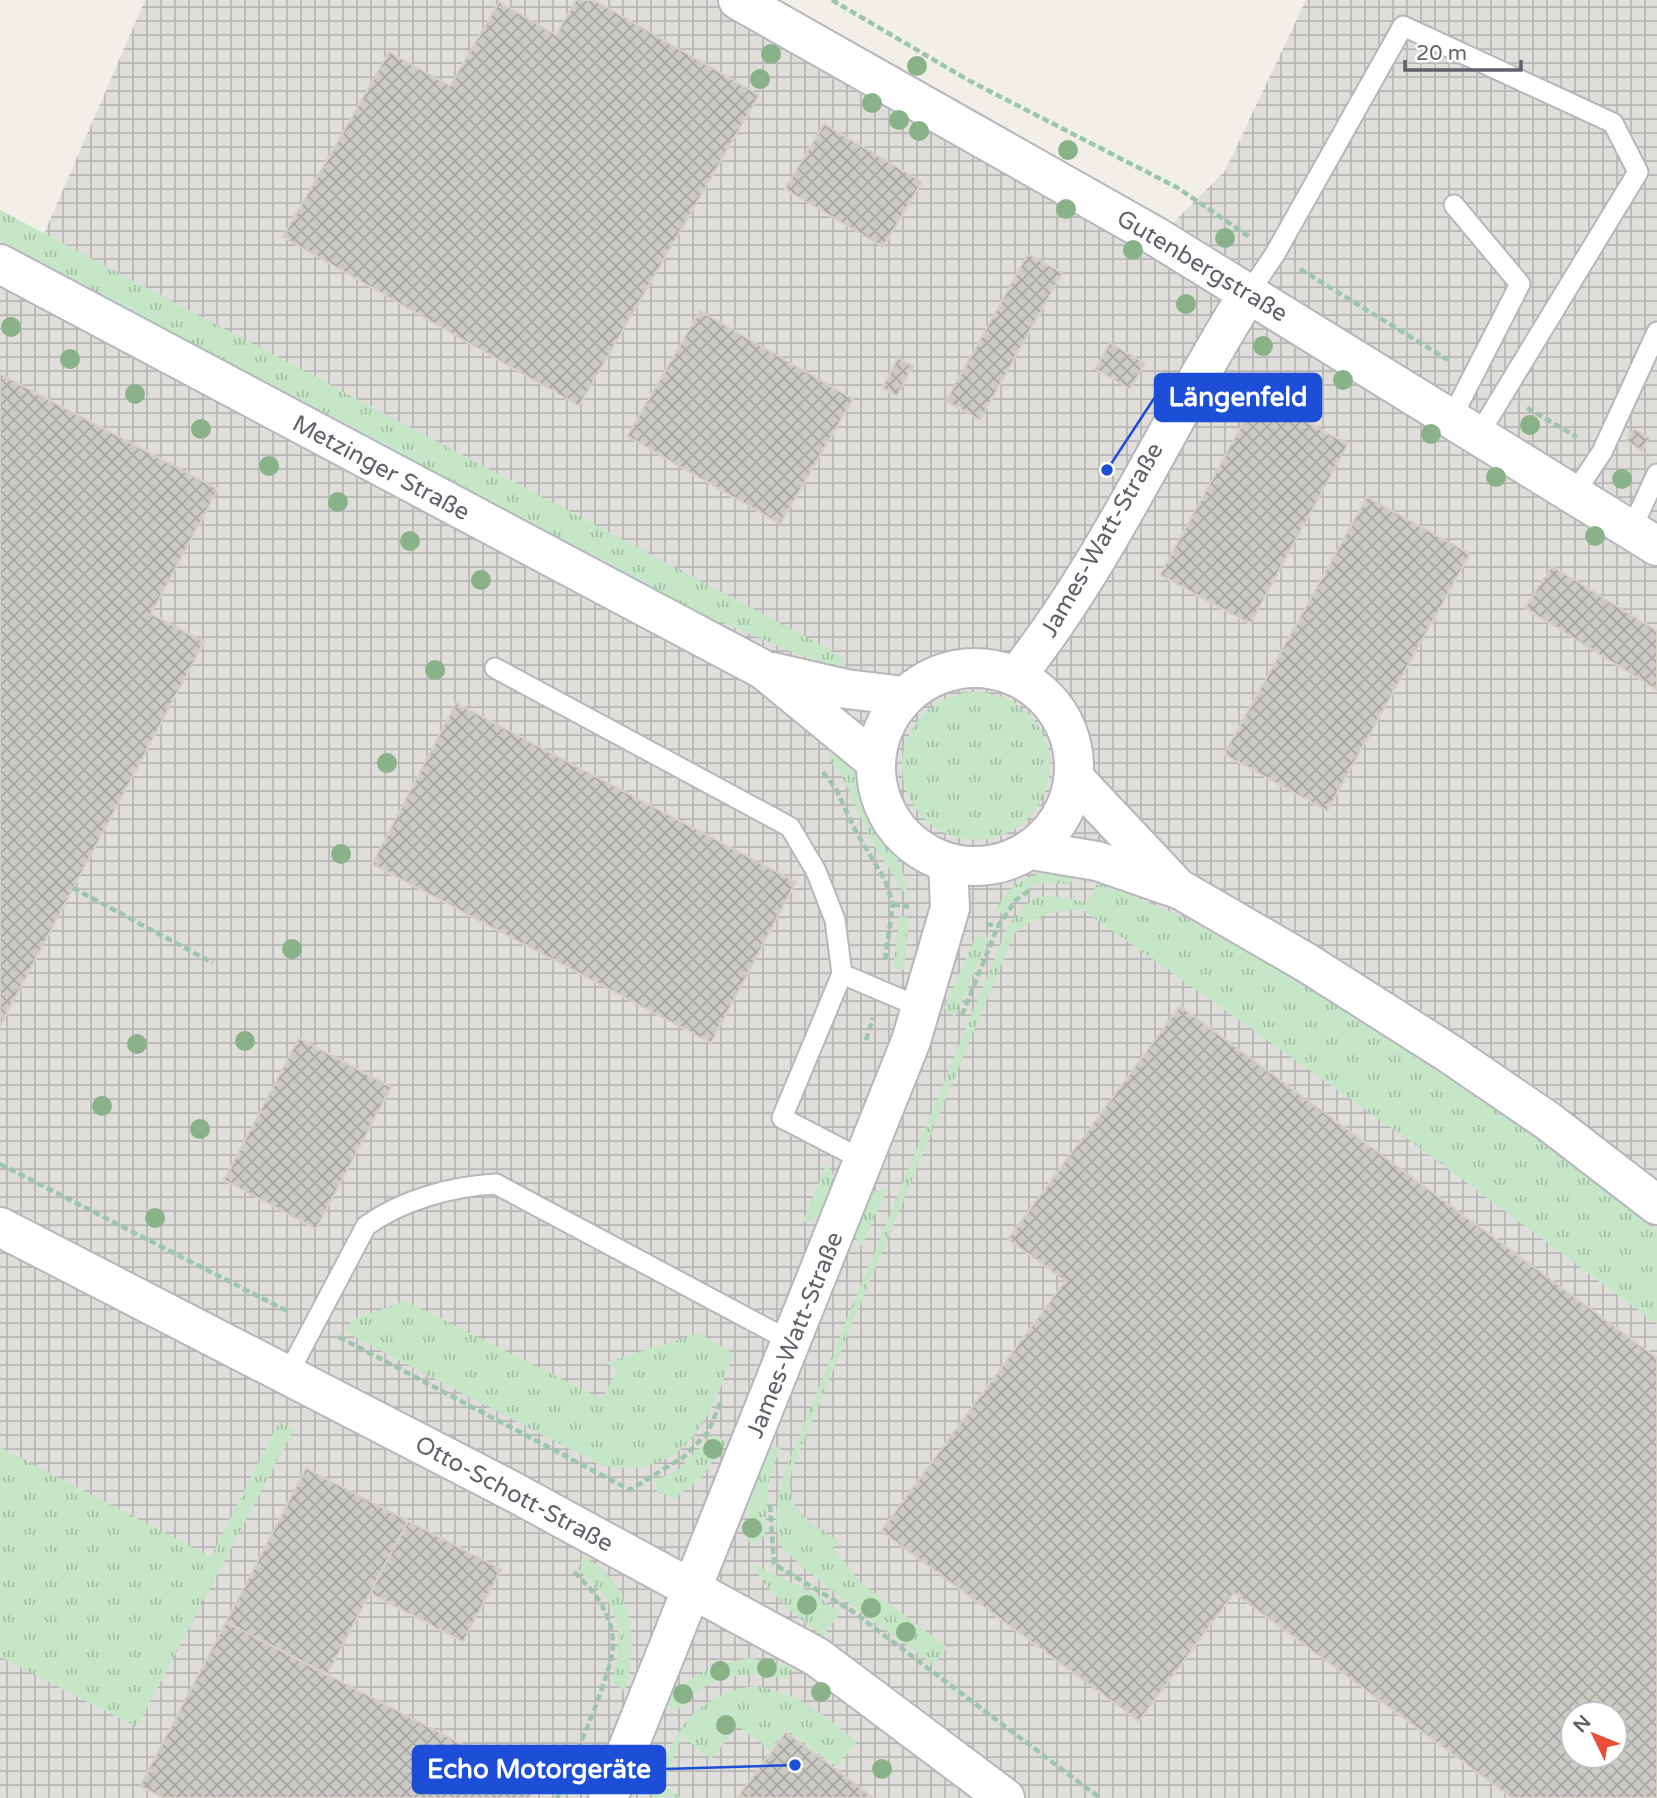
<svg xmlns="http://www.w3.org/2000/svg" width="1657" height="1798" font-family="'Varela Round',sans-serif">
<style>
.industrial{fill:url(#industrial-grid);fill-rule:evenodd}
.grass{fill:url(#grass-tufts)}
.building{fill:url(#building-cross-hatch);stroke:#d6d1c6;stroke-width:2;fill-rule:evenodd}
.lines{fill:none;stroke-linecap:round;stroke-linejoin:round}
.service-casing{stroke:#b5b7bc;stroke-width:23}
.minor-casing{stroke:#b5b7bc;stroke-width:42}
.tertiary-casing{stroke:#b5b7bc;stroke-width:42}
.path{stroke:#9cc6aa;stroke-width:4.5;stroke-dasharray:7 3.5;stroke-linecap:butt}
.service{stroke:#fff;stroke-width:19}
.minor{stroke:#fff;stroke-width:38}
.tertiary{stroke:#fff;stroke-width:38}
.tree{fill:#8ab289}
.labels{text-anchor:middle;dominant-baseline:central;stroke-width:6;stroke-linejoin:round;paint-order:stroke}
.street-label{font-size:24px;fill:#5f6268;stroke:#fff}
.leader{fill:none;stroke:#1d4ed8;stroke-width:2.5}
.callout-dot{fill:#1d4ed8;stroke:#fff;stroke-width:2.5}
.callout{fill:#1d4ed8;stroke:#1d4ed8;stroke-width:2.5}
.callout-label{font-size:26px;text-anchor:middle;font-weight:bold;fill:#fff}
</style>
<defs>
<pattern id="industrial-grid" width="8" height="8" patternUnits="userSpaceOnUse" patternTransform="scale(1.75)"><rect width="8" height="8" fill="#e0deda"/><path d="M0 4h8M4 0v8" fill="none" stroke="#b9b7b5"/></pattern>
<pattern id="grass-tufts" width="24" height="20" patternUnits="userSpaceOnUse" patternTransform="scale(1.75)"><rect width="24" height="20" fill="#c5e7c7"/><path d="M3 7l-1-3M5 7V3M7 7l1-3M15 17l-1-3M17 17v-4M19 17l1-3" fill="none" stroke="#a3bfa5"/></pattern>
<pattern id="building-cross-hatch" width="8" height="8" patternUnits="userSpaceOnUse" patternTransform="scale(1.75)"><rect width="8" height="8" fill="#cccac5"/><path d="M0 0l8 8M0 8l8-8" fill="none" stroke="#a9a7a4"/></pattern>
</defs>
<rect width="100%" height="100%" fill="#f1efe8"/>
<path class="industrial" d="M 145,0 L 732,0 L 1156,240 L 1225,171 L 1306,0 L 1657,0 L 1657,1798 L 0,1798 L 0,268 L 24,280 ZM 1573,1714 L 1615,1714 L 1615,1756 L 1573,1756 Z"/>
<path class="grass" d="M 0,210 L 805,636 L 843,658 L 846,668 L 799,655 L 700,613 L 0,242 Z
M902 766a74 74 0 1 1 148 0a74 74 0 1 1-148 0Z
M 832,749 L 856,775 L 867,813 L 902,868 L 908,898 L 873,844 L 842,776 L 829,760 Z
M 1057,871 L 1074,875 L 1070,885 C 1039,877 1021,888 1003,914 L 995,910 C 1010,884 1027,874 1057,871 Z
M 1098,882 L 1215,930 L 1420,1051 L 1657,1231 L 1657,1324 L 1417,1146 L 1083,910 C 1053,909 1037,915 1014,934 L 792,1469 C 784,1513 807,1518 839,1541 L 833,1548 L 859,1581 L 947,1647 L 934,1665 C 910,1647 787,1562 780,1543 C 772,1519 779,1496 784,1473 L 1008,926 C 1036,889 1044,893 1087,903 Z
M 900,916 L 909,918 L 904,970 L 893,968 Z
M 976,936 L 989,938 L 955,1017 L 944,1008 Z
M 827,1163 L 835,1178 L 818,1218 L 802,1223 Z
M 888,1188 L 861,1247 L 853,1233 L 872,1192 Z
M 405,1301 L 602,1399 L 618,1369 L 604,1363 L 699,1333 L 734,1354 C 714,1402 699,1458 640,1467 C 628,1469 614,1467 602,1466 L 345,1332 L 352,1320 Z
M 279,1422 L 294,1429 L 137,1727 L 0,1657 L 0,1447 L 211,1557 Z
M 713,1435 L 727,1441 L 701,1478 L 674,1499 L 657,1492 L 656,1480 L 678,1470 Z
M 782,1445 L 769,1478 L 765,1534 L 758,1544 L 748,1541 L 748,1504 L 766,1451 Z
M 583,1557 C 633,1580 639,1643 625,1690 L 611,1683 C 626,1633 621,1603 578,1570 Z
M 751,1563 L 815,1594 L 840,1613 L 823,1636 C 793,1614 770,1595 751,1563 Z
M 749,1658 L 795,1667 L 786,1679 C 745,1669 706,1676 678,1710 L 663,1705 C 685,1676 715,1664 749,1658 Z
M 752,1686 C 801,1692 819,1712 857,1742 L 837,1767 L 786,1729 L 770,1750 L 738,1726 L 711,1759 L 682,1736 L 663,1784 L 681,1798 L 651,1798 C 674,1738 682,1701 752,1686 Z"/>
<path class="building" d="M 576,0 L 594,0 L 759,95 L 579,406 L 283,237 L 389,52 L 450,86 L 499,2 L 556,35 Z
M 824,124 L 922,182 L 883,247 L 785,189 Z
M 1028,254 L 1062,273 L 980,420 L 946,401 Z
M 700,311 L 853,399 L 780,524 L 627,436 Z
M 1110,343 L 1145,363 L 1130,389 L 1095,369 Z
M 898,358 L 913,366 L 897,396 L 882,388 Z
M 0,374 L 218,489 L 151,614 L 204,642 L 0,1026 Z
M 1258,395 L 1348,444 L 1250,624 L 1160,575 Z
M 1634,429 L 1649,438 L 1642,451 L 1627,441 Z
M 1367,497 L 1470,554 L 1327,811 L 1224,754 Z
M 1552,566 L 1657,631 L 1657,690 L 1525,608 Z
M 456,703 L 796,882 L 711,1043 L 372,864 Z
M 1180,1006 L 1657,1358 L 1657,1798 L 1512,1798 L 1234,1593 L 1139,1721 L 881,1531 L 1065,1281 L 1008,1239 ZM 1573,1714 L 1615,1714 L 1615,1756 L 1573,1756 Z
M 299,1038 L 391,1087 L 316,1229 L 224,1180 Z
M 306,1468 L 408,1521 L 327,1675 L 226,1622 Z
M 408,1521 L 501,1569 L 463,1642 L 370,1593 Z
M 226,1622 L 537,1783 L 529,1798 L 163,1798 L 140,1786 Z
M 786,1732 L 874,1798 L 737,1798 Z"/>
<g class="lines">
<g class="service-casing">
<path id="service" d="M 1248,294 L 1275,254 L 1403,26 L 1613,123 L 1638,172 L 1479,434
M 1452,417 L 1520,284 L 1454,205
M 1574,494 L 1602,452 L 1657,332
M 1631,530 L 1657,474
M 495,668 L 790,827 L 816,871 L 835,920 L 842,974 L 922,1008
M 842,974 L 782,1118 L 865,1161
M 287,1376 L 366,1226 C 402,1200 452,1186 496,1184 L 792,1342"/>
</g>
<g class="minor-casing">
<path id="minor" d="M 738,0 L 1155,236 L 1657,546
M 1017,675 C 1109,559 1169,419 1248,294
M 0,1227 L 510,1490 L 817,1657 L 1005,1798
M 608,1798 L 911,1041 L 950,908 L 948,863"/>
</g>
<g class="tertiary-casing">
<path id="tertiary" d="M 0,264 L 764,670 L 876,762
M876 767a99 99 0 1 1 198 0a99 99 0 1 1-198 0Z
M 772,672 L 846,689 L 905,696
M 1075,779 L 1174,884
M 1031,850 L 1097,861 L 1181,890 L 1307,963 L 1450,1054 L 1548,1121 L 1657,1205"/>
</g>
<path class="path" d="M 832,0 L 968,80 L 1178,188 L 1251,238
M 1300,269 L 1448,360
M 1527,408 L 1577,437
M 823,772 L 836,789 L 855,830 L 885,880 L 893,904 L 885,961
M 73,888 L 213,963
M 893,904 L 909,907
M 986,924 L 998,926 L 1016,900 L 1030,890
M 962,1015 L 998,926
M 866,1040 L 873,1018
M 0,1164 L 287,1311
M 339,1337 L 630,1490 L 685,1456 L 708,1432 L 721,1401
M 770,1505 L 774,1564 L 852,1611 L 1100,1798
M 557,1798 C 570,1766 616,1669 613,1640 C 610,1610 594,1591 573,1571"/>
<use href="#service" class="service"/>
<use href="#minor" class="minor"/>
<use href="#tertiary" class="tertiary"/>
</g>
<g class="tree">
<circle cx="771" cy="54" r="10"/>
<circle cx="917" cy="66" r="10"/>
<circle cx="760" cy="79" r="10"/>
<circle cx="872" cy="103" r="10"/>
<circle cx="899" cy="120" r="10"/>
<circle cx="919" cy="131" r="10"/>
<circle cx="1068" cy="150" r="10"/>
<circle cx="1066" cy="209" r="10"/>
<circle cx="1225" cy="238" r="10"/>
<circle cx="1133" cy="250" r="10"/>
<circle cx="1186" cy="304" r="10"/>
<circle cx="11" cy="327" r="10"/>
<circle cx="1263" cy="346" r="10"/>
<circle cx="70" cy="359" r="10"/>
<circle cx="1343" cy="380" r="10"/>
<circle cx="135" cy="394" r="10"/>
<circle cx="1530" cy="425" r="10"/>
<circle cx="201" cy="429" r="10"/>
<circle cx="1431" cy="434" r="10"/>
<circle cx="269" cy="466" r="10"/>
<circle cx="1496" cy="477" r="10"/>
<circle cx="1622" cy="479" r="10"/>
<circle cx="338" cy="502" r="10"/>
<circle cx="1595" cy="536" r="10"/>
<circle cx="410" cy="541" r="10"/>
<circle cx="481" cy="580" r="10"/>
<circle cx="435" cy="670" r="10"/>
<circle cx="387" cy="763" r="10"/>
<circle cx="341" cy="854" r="10"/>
<circle cx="292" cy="949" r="10"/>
<circle cx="245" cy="1041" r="10"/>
<circle cx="137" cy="1044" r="10"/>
<circle cx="102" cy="1106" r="10"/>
<circle cx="200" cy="1129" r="10"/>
<circle cx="155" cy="1218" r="10"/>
<circle cx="713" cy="1449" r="10"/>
<circle cx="752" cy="1528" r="10"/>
<circle cx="807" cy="1605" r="10"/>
<circle cx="871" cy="1608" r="10"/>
<circle cx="906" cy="1632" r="10"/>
<circle cx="767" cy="1668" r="10"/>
<circle cx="720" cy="1671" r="10"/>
<circle cx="821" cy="1692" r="10"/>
<circle cx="683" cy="1694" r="10"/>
<circle cx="726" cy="1725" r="10"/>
<circle cx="882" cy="1769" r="10"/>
</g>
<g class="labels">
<g class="street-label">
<text transform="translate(1202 266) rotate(31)">Gutenbergstraße</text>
<text transform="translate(381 468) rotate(28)">Metzinger Straße</text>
<text transform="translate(1102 540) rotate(-60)">James-Watt-Straße</text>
<text transform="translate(795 1335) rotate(-68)">James-Watt-Straße</text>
<text transform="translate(514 1494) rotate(28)">Otto-Schott-Straße</text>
</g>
</g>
<path class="leader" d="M1107 470L1155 397M795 1765L665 1769"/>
<g class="callout-dot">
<circle cx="1107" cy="470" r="7"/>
<circle cx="795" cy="1765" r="7"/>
</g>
<g class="callout">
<rect x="1155" y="374" width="166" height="47" rx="7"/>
<rect x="413" y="1746" width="252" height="47" rx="7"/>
</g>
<g class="callout-label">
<text x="1238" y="406">Längenfeld</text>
<text x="539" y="1778">Echo Motorgeräte</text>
</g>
<g transform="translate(1594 1735) rotate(313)"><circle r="33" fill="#ffffff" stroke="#bfc0c3" stroke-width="2"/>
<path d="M0-5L12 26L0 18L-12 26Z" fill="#e84d37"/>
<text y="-10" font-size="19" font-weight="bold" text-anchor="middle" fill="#5f6268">N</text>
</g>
<path d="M1405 60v10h116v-10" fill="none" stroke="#5f6268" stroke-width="3.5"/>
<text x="1416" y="60" font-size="21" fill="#5f6268" stroke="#ffffff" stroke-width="5" paint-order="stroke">20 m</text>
</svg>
